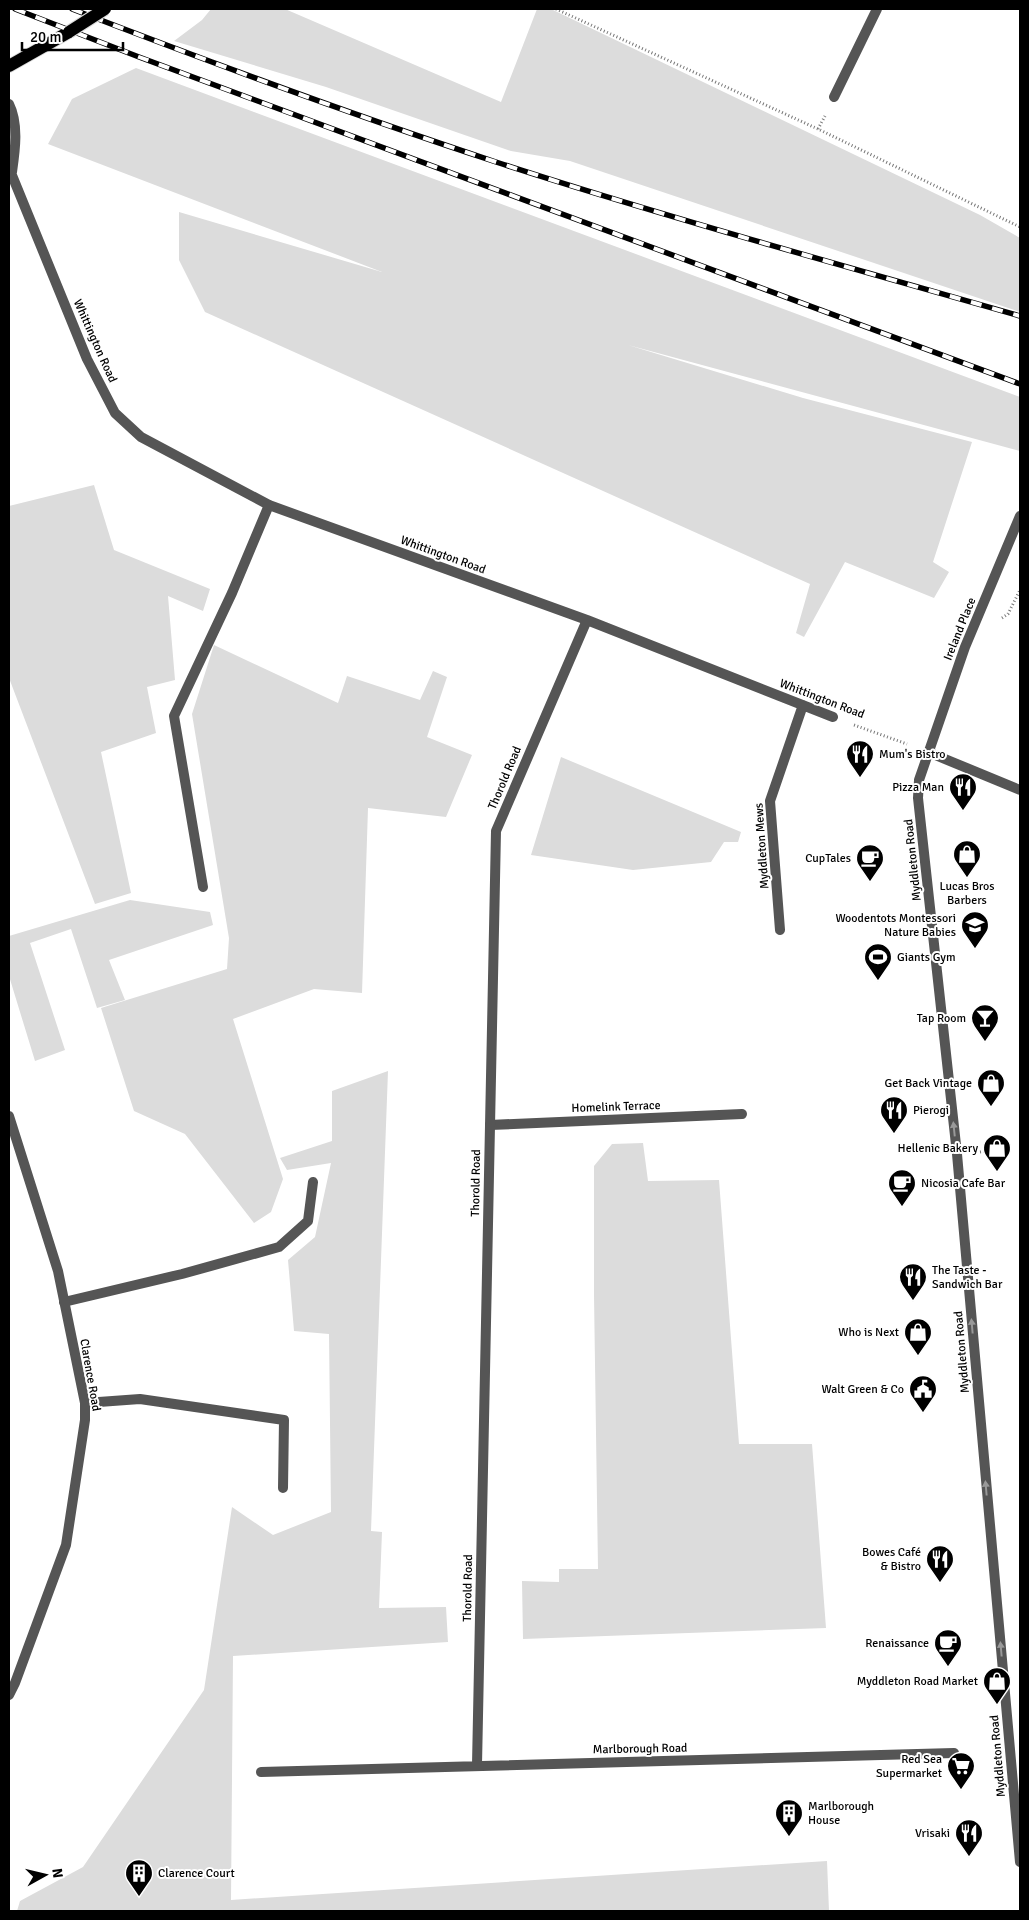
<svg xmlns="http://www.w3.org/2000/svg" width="1029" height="1920" font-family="Signika,sans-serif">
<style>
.green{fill:#dcdcdc}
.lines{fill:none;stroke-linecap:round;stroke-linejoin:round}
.primary-casing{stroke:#dbdbdb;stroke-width:14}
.path{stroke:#777;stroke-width:3;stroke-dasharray:1 2.5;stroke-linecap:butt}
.service{stroke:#555;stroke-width:10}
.minor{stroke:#555;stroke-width:10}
.primary{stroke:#000;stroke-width:12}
.rail-casing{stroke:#000;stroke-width:5.5}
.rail{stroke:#fff;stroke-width:4;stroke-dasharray:11;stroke-linecap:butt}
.primary-bridge-casing{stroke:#dbdbdb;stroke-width:14;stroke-linecap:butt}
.primary-bridge{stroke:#000;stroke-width:12}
.oneway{fill:#999}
.labels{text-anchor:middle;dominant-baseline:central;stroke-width:4;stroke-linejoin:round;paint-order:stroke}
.street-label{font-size:12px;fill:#000;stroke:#fff}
.poi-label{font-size:12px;fill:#000;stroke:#fff;text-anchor:end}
</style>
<rect width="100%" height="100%" fill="#fff"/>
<path class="green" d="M 211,9 L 285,9 L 501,102 L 537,9 L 551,9 L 980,215 L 1020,238 L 1020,312 L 570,161 L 511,151 L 326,87 L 174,41 L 202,20 Z
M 136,68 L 1020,397 L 1020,451 L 628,345 L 803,398 L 972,442 L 933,562 L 949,572 L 934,598 L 845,562 L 804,637 L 796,633 L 810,584 L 205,312 L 179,260 L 179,212 L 382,272 L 48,144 L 72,99 Z
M 94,485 L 114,550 L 210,589 L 203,611 L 168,596 L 175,680 L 147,687 L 156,733 L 101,752 L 131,893 L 95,904 L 9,678 L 9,506 Z
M 214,645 L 338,703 L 347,676 L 420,700 L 433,671 L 447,677 L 427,737 L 472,755 L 446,817 L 368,808 L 362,993 L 314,989 L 233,1019 L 283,1179 L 271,1212 L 254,1223 L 185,1134 L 134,1111 L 101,1008 L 227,969 L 229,938 L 192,714 Z
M 561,757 L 741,832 L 738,842 L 724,842 L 711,862 L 633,870 L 531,855 Z
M 130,900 L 210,912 L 213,925 L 109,960 L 125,1000 L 97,1008 L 71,929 L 30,943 L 65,1050 L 35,1061 L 9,976 L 9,936 Z
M 388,1071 L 371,1531 L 382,1532 L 379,1608 L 446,1607 L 448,1642 L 233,1656 L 231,1900 L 827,1861 L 829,1911 L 17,1911 L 20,1901 L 83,1867 L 204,1690 L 232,1507 L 273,1535 L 331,1512 L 329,1334 L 294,1331 L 288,1260 L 315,1237 L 331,1163 L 287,1170 L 280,1158 L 332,1141 L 332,1091 Z
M 643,1143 L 648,1181 L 719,1180 L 739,1444 L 812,1444 L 826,1628 L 523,1639 L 522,1581 L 559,1582 L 559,1569 L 598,1569 L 594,1295 L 594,1166 L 612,1144 Z"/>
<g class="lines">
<g class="primary-casing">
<path id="primary" d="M 9,66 L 69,32"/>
</g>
<path class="path" d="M 556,9 L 818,129 L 1020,227
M 818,129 L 825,116
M 1002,618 L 1008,614 L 1020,590
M 854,725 L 907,744
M 980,1152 L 997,1150"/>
<path class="service" d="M 203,887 L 174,716 L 232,593 L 269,505
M 490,1125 L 742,1114
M 64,1302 L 182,1274 L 279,1247 L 308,1221 L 313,1182
M 85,1403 L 140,1399 L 284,1420 L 283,1488"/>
<path class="minor" d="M 834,97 L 877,9
M 9,104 C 19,124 15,151 12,172
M 9,168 L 87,359 L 115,413 L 141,437 L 269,505 L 587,620 L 833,717
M 1020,516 L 965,647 L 919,780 L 918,798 L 957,1154 L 1020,1862
M 928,752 L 1020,790
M 780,930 L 770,801 L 803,705
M 9,1116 L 58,1271 L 85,1403 L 85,1420 L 66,1545 L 15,1683 L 9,1695
M 477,1765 L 496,831 L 587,620
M 261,1772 L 954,1753"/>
<use href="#primary" class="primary"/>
<g class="rail-casing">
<path id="rail" d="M 15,9 L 139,57 L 1020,384
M 72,9 C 212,63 353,115 496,162 C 669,218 845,266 1020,316"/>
</g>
<use href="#rail" class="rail"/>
<g class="primary-bridge-casing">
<path id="primary-bridge" d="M 69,32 L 105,9"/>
</g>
<use href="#primary-bridge" class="primary-bridge"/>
</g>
<defs><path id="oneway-solid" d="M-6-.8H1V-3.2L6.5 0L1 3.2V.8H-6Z" transform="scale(1.25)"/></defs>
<g class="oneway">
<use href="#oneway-solid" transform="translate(954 1129) rotate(-96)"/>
<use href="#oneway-solid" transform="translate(972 1326) rotate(-95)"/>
<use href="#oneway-solid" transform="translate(986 1488) rotate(-95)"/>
<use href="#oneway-solid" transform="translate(1001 1649) rotate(-95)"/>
</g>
<defs>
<g id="restaurant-pin" transform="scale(1.4375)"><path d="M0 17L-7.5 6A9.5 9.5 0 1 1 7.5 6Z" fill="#000" stroke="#fff"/><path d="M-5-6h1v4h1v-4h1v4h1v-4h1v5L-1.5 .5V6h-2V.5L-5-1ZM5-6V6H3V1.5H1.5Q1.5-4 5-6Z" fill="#fff"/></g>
<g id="shop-pin" transform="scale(1.4375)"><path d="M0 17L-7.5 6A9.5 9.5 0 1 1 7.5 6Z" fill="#000" stroke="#fff"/><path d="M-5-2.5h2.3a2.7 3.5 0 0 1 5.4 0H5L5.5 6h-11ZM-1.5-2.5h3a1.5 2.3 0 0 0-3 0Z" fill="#fff"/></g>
<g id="cafe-pin" transform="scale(1.4375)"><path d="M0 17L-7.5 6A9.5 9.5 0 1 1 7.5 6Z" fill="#000" stroke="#fff"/><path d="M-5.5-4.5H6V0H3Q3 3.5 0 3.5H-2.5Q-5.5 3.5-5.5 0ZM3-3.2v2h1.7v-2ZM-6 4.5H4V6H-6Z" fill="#fff"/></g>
<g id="school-pin" transform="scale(1.4375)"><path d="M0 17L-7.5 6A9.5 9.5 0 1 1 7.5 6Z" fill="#000" stroke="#fff"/><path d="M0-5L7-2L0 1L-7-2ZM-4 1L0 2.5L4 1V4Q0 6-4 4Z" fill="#fff"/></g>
<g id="stadium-pin" transform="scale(1.4375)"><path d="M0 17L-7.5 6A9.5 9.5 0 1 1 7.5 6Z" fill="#000" stroke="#fff"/><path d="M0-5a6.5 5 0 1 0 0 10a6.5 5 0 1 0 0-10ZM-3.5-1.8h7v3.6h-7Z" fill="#fff"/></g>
<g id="bar-pin" transform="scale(1.4375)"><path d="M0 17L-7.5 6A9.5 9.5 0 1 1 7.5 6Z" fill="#000" stroke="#fff"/><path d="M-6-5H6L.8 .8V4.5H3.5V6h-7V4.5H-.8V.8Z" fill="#fff"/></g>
<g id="civic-pin" transform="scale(1.4375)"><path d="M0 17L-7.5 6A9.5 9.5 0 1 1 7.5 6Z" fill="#000" stroke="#fff"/><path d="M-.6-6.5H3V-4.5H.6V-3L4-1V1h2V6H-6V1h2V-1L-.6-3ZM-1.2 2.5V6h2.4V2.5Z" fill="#fff"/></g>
<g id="supermarket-pin" transform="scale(1.4375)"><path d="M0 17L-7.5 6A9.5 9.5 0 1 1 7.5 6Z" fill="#000" stroke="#fff"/><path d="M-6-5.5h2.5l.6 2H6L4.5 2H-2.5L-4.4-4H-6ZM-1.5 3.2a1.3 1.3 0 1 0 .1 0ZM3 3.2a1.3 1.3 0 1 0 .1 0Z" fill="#fff"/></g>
<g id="building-pin" transform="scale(1.4375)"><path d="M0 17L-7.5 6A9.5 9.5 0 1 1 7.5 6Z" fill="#000" stroke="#fff"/><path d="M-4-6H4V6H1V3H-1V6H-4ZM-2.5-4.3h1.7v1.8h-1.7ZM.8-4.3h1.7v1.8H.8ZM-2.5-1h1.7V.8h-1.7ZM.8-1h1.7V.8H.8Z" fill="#fff"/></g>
</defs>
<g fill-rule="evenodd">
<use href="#restaurant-pin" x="860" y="754"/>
<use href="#restaurant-pin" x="963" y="787"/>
<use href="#shop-pin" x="967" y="854"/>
<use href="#cafe-pin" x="870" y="858"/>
<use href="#school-pin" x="975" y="925"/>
<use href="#stadium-pin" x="878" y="957"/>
<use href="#bar-pin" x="985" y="1018"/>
<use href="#shop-pin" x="991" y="1083"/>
<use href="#restaurant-pin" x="894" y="1110"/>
<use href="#shop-pin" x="997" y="1148"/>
<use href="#cafe-pin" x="902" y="1183"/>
<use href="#restaurant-pin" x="913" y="1277"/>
<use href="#shop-pin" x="918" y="1332"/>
<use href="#civic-pin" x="923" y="1389"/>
<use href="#restaurant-pin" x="940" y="1559"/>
<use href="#cafe-pin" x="948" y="1643"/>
<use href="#shop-pin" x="997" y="1681"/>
<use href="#supermarket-pin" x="961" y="1766"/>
<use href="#building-pin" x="789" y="1813"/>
<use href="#restaurant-pin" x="969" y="1833"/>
<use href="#building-pin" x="139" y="1873"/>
</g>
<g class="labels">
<g class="street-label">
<text transform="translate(95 341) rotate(66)">Whittington Road</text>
<text transform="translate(443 555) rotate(20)">Whittington Road</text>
<text transform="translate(960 629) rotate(-68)">Ireland Place</text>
<text transform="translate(822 699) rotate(21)">Whittington Road</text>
<text transform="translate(505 778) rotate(-67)">Thorold Road</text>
<text transform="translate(762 846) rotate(-94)">Myddleton Mews</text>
<text transform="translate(913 860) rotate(-96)">Myddleton Road</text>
<text transform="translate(616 1107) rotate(-2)">Homelink Terrace</text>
<text transform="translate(476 1183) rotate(-89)">Thorold Road</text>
<text transform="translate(962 1352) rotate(-95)">Myddleton Road</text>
<text transform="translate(90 1375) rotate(80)">Clarence Road</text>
<text transform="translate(468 1588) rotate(-89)">Thorold Road</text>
<text transform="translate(640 1749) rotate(-1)">Marlborough Road</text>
<text transform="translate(998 1756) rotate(-95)">Myddleton Road</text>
</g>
<g class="poi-label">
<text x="879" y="754" text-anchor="start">Mum's Bistro</text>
<text x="944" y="787">Pizza Man</text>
<text x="851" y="858">CupTales</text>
<text x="967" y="886" text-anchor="middle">Lucas Bros<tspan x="967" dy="14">Barbers</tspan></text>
<text x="956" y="918">Woodentots Montessori<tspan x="956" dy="14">Nature Babies</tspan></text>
<text x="897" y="957" text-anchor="start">Giants Gym</text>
<text x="966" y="1018">Tap Room</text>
<text x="972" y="1083">Get Back Vintage</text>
<text x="913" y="1110" text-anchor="start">Pierogi</text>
<text x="978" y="1148">Hellenic Bakery</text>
<text x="921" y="1183" text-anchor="start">Nicosia Cafe Bar</text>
<text x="932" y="1270" text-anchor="start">The Taste -<tspan x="932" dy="14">Sandwich Bar</tspan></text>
<text x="899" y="1332">Who is Next</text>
<text x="904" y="1389">Walt Green &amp; Co</text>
<text x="921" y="1552">Bowes Café<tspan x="921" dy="14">&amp; Bistro</tspan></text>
<text x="929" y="1643">Renaissance</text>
<text x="978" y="1681">Myddleton Road Market</text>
<text x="942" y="1759">Red Sea<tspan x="942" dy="14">Supermarket</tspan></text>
<text x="808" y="1806" text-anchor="start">Marlborough<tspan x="808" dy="14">House</tspan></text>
<text x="950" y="1833">Vrisaki</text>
<text x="158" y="1873" text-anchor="start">Clarence Court</text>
</g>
</g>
<rect width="1029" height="1920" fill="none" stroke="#000000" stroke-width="20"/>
<g transform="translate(45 1875) rotate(82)" stroke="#ffffff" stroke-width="4" paint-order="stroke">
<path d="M0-4L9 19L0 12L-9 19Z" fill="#000000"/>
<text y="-8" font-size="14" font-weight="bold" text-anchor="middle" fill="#000000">N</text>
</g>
<path d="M22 42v8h101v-8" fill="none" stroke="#000000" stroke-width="2.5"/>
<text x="30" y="42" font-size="15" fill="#000000" stroke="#ffffff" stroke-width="4" paint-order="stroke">20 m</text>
</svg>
